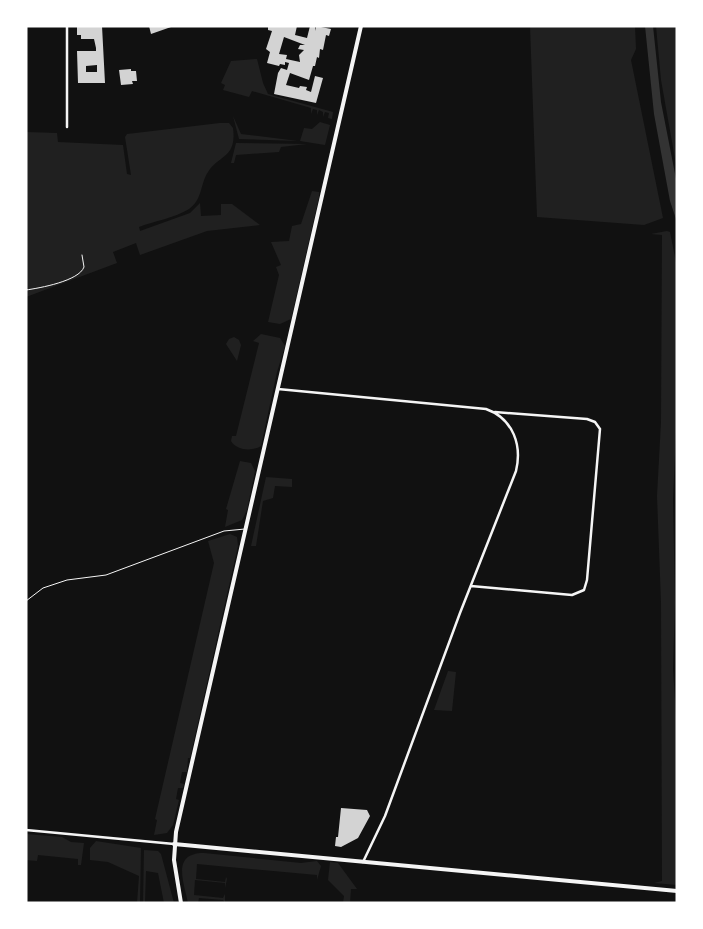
<svg xmlns="http://www.w3.org/2000/svg" width="703" height="929" font-family="Helvetica,sans-serif">
<style>
.green{fill:#202020}
.water{fill:#333}
.building{fill:#d3d3d3;fill-rule:evenodd}
.lines{fill:none;stroke-linecap:round;stroke-linejoin:round}
.path{stroke:#f5f5f5;stroke-width:1}
.service{stroke:#f5f5f5;stroke-width:1}
.minor{stroke:#f5f5f5;stroke-width:2.5}
.tertiary{stroke:#f5f5f5;stroke-width:4}
.secondary{stroke:#f5f5f5;stroke-width:4}
</style>
<rect width="100%" height="100%" fill="#111"/>
<path class="green" d="M 530,26 L 635,26 L 636,49 L 631,60 L 663,218 L 644,225 L 537,217 Z
M 656,26 L 677,26 L 677,170 L 661,80 Z
M 257,59 L 263,83 L 268,94 L 333,112 L 332,119 L 328,118 L 329,113 L 325,112 L 323,117 L 323,112 L 319,110 L 317,115 L 317,110 L 313,109 L 311,114 L 311,108 L 252,91 L 249,97 L 223,90 L 225,85 L 221,83 L 231,61 Z
M 233,116 L 241,134 L 298,141 L 239,139 Z
M 320,122 L 330,125 L 325,145 L 300,141 L 304,128 L 312,129 Z
M 220,123 L 229,123 L 233,128 C 237,158 219,155 208,172 C 200,184 203,199 189,209 C 175,218 154,221 139,227 L 140,231 L 190,213 L 200,203 L 201,216 L 221,215 L 221,204 L 232,204 L 260,225 L 207,231 L 140,255 L 136,243 L 113,252 L 117,263 L 26,297 L 26,132 L 57,133 L 58,142 L 123,145 L 127,174 L 131,175 L 125,137 L 127,134 Z
M 236,143 L 307,144 L 281,147 L 279,152 L 236,155 L 234,163 L 231,163 Z
M 312,191 L 319,192 L 319,197 L 291,319 L 280,324 L 268,322 L 279,275 L 276,267 L 281,265 L 271,242 L 289,241 L 292,226 L 301,224 Z
M 667,231 L 670,232 L 677,267 L 677,411 L 673,499 L 675,603 L 673,669 L 677,731 L 677,885 L 654,883 L 662,881 L 661,602 L 657,496 L 661,422 L 662,235 L 651,234 Z
M 261,334 L 280,338 L 285,346 L 277,372 L 261,446 C 252,452 236,450 231,441 L 232,436 L 236,436 L 259,343 L 253,341 Z
M 234,337 L 239,340 L 241,345 L 237,361 L 226,344 L 229,339 Z
M 240,461 L 251,463 L 255,471 L 247,510 L 242,520 L 225,527 L 228,510 L 226,509 Z
M 266,477 L 292,479 L 292,487 L 275,486 L 273,498 L 263,501 L 256,546 L 251,546 Z
M 230,534 L 237,537 L 238,546 L 190,758 L 188,758 L 187,772 L 182,772 L 180,783 L 184,784 L 183,788 L 178,788 L 176,799 L 179,800 L 173,825 L 167,833 L 154,835 L 157,820 L 155,819 L 214,563 L 208,541 Z
M 448,671 L 456,672 L 452,711 L 434,710 Z
M 26,834 L 62,837 L 71,842 L 84,843 L 81,865 L 78,865 L 78,859 L 38,855 L 37,861 L 26,860 Z
M 96,841 L 141,848 L 140,903 L 137,903 L 139,876 L 108,862 L 90,860 L 90,848 Z
M 144,850 L 158,851 L 161,854 L 174,903 L 164,903 L 158,873 L 146,871 L 145,903 L 143,903 Z
M 204,853 L 301,863 L 317,861 L 321,866 L 317,880 L 317,875 L 197,864 L 196,879 L 225,882 L 226,877 L 227,879 L 225,888 L 225,883 L 195,880 L 194,895 L 223,898 L 225,894 L 225,903 L 223,900 L 199,898 L 198,903 L 188,903 C 184,882 171,853 204,853 Z
M 330,862 L 338,863 L 357,889 L 351,889 L 350,903 L 343,903 L 344,896 L 328,880 Z"/>
<path class="water" d="M 645,26 L 653,26 L 661,102 L 677,184 L 677,222 L 670,201 L 654,114 Z"/>
<path class="building" d="M 77,26 L 102,26 L 105,83 L 78,83 L 77,51 L 96,51 L 96,48 L 94,39 L 81,39 L 81,35 L 77,35 ZM 97,65 L 97,72 L 86,72 L 86,66 Z
M 149,26 L 171,26 L 171,27 L 151,34 Z
M 268,26 L 297,26 L 295,35 L 307,38 L 310,26 L 315,26 L 315,31 L 316,26 L 331,29 L 329,36 L 326,35 L 323,50 L 320,49 L 319,58 L 317,57 L 315,66 L 313,66 L 309,80 L 290,73 L 286,85 L 299,88 L 300,86 L 307,87 L 306,90 L 311,92 L 315,76 L 323,78 L 316,103 L 274,94 L 278,73 L 281,68 L 287,70 L 289,63 L 285,62 L 285,65 L 280,64 L 279,66 L 267,63 L 270,52 L 266,49 L 272,31 L 268,30 ZM 284,37 L 305,45 L 300,45 L 298,49 L 304,50 L 299,55 L 300,62 L 286,59 L 287,55 L 279,54 Z
M 131,69 L 131,71 L 136,71 L 137,81 L 132,81 L 133,84 L 121,85 L 119,70 Z
M 341,808 L 367,810 L 370,816 L 358,838 L 341,847 L 335,846 L 336,837 L 338,837 Z"/>
<g class="lines">
<path class="path" d="M 26,290 C 40,288 79,281 84,267 L 82,255"/>
<path class="service" d="M 26,601 L 43,588 L 67,580 L 106,575 L 224,531 L 245,529"/>
<path class="minor" d="M 67,127 L 67,26
M 278,389 L 486,409 C 514,419 522,446 516,471 L 460,613 L 385,816 L 363,862
M 471,586 L 572,595 L 584,590 L 587,580 L 600,429 L 595,422 L 587,419 L 495,412
M 26,830 L 174,844"/>
<path class="tertiary" d="M 174,844 L 677,891"/>
<path class="secondary" d="M 181,903 L 174,860 L 176,832 L 361,26"/>
</g>
<rect width="703" height="929" fill="none" stroke="#ffffff" stroke-width="55"/>
</svg>
